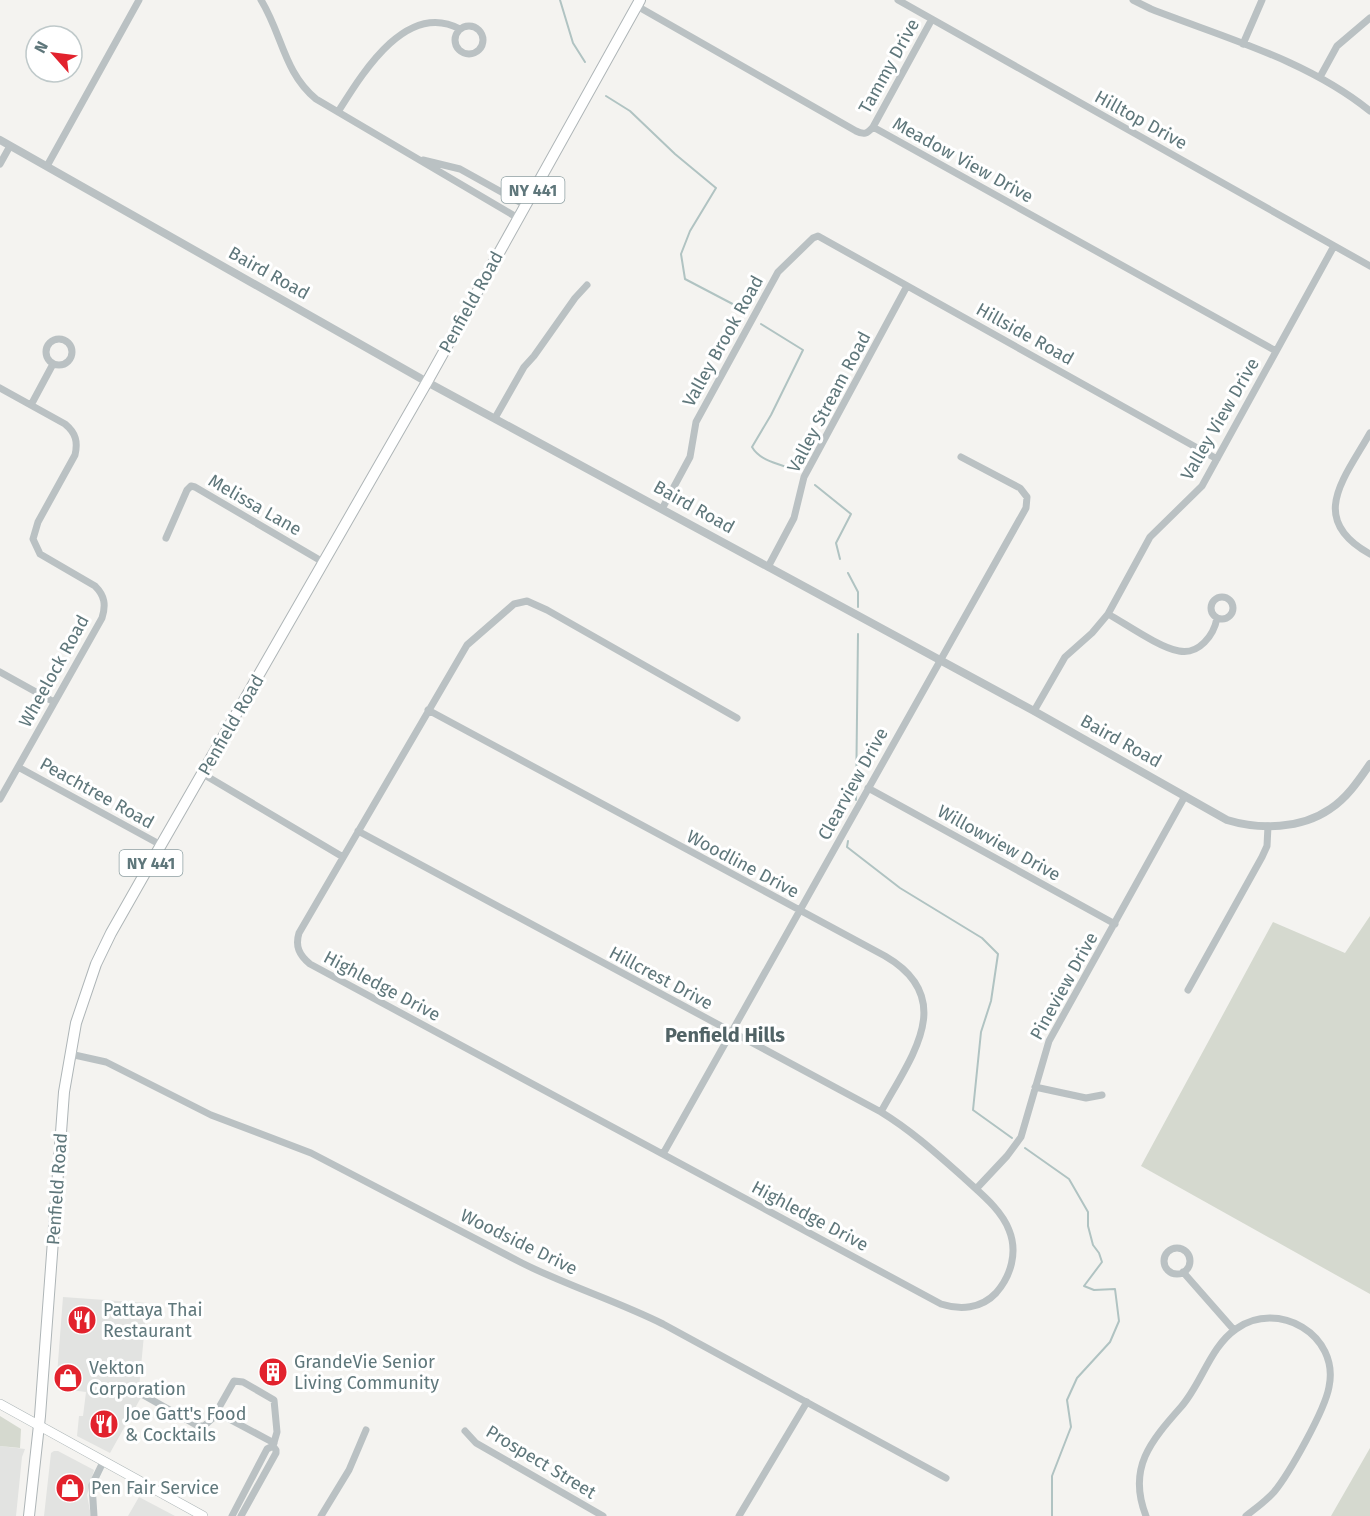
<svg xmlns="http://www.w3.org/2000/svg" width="1370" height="1516" font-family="'Fira Sans',sans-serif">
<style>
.built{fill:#e2e3e1}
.green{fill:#d5d9cf}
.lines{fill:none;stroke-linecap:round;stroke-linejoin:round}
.stream{stroke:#b0c3c2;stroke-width:2}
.secondary-casing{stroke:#adb6b7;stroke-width:10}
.primary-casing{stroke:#aeb5b7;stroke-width:12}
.minor{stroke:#bac1c3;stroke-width:7}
.tertiary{stroke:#bac1c3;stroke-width:8}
.secondary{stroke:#fff;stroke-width:9}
.primary{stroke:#fff;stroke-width:10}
.labels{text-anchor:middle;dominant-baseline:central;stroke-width:6;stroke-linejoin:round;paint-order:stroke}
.shield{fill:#fff;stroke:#8fa0a3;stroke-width:1.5}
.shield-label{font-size:16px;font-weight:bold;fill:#5f777b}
.street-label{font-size:18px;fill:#5f777b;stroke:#fff}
.poi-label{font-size:18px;fill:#5f777b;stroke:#fff;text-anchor:start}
.neighbourhood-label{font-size:20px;font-weight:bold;fill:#516366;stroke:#fff}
</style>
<rect width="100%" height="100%" fill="#f4f3f0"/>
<path class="built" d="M 63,1297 L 147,1303 L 139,1388 L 144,1392 L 110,1453 L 77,1436 L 79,1416 L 83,1416 L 86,1392 L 56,1388 Z
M 0,1446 L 25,1449 L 22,1457 L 16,1516 L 0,1516 Z
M 54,1451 L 58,1451 L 94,1470 L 87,1495 L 91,1516 L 44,1516 L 51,1453 Z
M 139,1497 L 175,1516 L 128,1516 Z"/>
<path class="green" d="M 1370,916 L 1370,1294 L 1141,1166 L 1273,922 L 1345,953 Z
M 0,1416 L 21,1429 L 20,1448 L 0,1446 Z
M 1370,1448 L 1370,1516 L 1331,1516 Z"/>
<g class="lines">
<path class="stream" d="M 560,0 L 573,43 L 585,62
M 606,96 L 630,111 L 675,154 L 716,188 L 690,231 L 681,254 L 685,279 L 746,311
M 761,324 L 803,350 L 771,415 L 752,447 C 760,461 779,464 793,469
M 815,485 L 851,514 L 836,543 L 840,559
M 848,573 L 858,592 L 858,607
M 856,800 L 858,634
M 848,841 L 847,847 L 900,888 L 982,938 L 998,954 L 991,1001 L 981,1032 L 973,1110 L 1012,1138
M 1025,1148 L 1069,1179 L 1088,1212 L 1088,1226 L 1093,1245 L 1099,1253 L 1102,1262 L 1084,1286 L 1094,1290 L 1115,1289 L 1119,1321 L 1110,1342 L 1077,1378 L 1067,1400 L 1071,1427 L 1052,1476 L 1052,1516"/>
<g class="secondary-casing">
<path id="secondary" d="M 0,1404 L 203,1516"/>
</g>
<g class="primary-casing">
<path id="primary" d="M 29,1516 L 40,1416 L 64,1092 L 76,1023 L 96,964 L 111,933 L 161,845 L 427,382 L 640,0"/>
</g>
<path class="minor" d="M 261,0 C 282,34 284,73 316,99 L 518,218
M 898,0 L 1370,266
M 1133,0 L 1151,9 C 1225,38 1307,60 1370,111
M 637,6 L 856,131 C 864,135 867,134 873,127 L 932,19
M455 40a14 14 0 1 1 28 0a14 14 0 1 1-28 0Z
M 1243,44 L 1262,0
M 1320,77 L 1337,46 L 1370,18
M 338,112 C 362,74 406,0 460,29
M 873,127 L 1276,351
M 423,160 L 460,169 L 525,205
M 0,164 L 10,146
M 47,166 L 139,0
M46 352a13 13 0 1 1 26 0a13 13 0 1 1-26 0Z
M 0,388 L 65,424 C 76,433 78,442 75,455 L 38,522 L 33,539 L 40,554 L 95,586 C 105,596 106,605 102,618 L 0,799
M 31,405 L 53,364
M 495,418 L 524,367 L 534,356 L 575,298 L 587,285
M 1370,433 C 1344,479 1307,519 1370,554
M 662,509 L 690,457 L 696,422 L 778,272 L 813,238 L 818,236 L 1217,459
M 166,538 L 187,490 L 191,486 L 195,487 L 323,562
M 768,567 L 794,518 L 804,477 L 907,286
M1211 608a11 11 0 1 1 22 0a11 11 0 1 1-22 0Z
M 1108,614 C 1126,624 1160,648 1179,651 C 1199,655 1214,635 1217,618
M 0,672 L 54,702
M 428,710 L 885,956 C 959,999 910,1058 881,1112
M 1034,711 L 1065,657 L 1092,633 L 1108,614 L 1150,537 L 1202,486 L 1334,246
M 18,767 L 161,845
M 203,774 L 343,857
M 868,788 L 1115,924
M 358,831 L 881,1112 C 912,1131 937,1154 964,1178 C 980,1193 1001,1209 1009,1230 C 1018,1252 1011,1276 996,1293 C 981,1309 960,1310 941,1304 L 310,964 C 299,955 295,946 299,933 L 467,645 L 514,604 L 527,601 L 547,610 L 737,718
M 1188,990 L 1262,857 L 1267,846 L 1268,826
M 70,1054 L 106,1062 L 211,1115 L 311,1153 L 522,1263 C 568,1286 617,1301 663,1324 L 946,1478
M 1035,1087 L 1086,1098 L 1102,1095
M 663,1154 L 1026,508 L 1027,497 L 1020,488 L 961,457
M 976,1189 L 1007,1156 L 1021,1137 L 1049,1041 L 1185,796
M1164 1261a13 13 0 1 1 26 0a13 13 0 1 1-26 0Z
M 1183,1272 L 1234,1330
M 138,1392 L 198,1426 L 204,1426 L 213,1418 L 234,1381 L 243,1382 L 274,1400 L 277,1432 L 273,1446 L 276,1450 L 276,1453 L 241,1516
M 216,1412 L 274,1443
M 465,1431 L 476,1443 L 603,1516
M 94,1516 L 92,1485 L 103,1462
M 232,1516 L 267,1449 L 273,1446
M 321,1516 L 349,1470 L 366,1430
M 739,1516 L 807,1402
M 1146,1516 C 1127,1468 1151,1441 1181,1407 C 1202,1383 1210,1347 1236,1329 C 1278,1299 1340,1335 1329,1387 C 1325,1410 1289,1474 1274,1492 C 1266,1501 1256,1508 1246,1516"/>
<path class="tertiary" d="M 0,140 L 427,382 L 1034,711 L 1227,820 C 1260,830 1301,829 1330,809 C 1347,798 1359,780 1370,764"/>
<use href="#secondary" class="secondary"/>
<use href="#primary" class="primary"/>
</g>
<defs>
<g id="restaurant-disc" transform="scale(1.5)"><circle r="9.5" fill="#e2222d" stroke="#fff"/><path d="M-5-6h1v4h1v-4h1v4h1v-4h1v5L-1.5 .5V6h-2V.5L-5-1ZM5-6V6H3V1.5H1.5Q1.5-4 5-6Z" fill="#fff"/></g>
<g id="building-disc" transform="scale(1.5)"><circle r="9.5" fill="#e2222d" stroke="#fff"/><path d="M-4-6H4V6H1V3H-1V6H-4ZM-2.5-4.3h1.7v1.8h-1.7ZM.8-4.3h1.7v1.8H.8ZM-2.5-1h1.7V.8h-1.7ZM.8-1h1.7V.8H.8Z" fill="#fff"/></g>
<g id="shop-disc" transform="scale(1.5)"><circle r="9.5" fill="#e2222d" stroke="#fff"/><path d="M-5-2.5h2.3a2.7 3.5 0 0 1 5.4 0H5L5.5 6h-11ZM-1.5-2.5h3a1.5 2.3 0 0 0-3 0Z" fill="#fff"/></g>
</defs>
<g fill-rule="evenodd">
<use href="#restaurant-disc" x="82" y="1320"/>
<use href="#building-disc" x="273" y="1372"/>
<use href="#shop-disc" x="68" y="1378"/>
<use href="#restaurant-disc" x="104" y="1424"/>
<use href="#shop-disc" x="70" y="1488"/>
</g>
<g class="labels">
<g class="shield">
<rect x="501.5" y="177" width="63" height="26" rx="4.5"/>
<rect x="119.5" y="850" width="63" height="26" rx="4.5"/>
</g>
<g class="shield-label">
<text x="533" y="190">NY 441</text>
<text x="151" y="863">NY 441</text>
</g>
<g class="street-label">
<text transform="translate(889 66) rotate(-61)">Tammy Drive</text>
<text transform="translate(1141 120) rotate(29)">Hilltop Drive</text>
<text transform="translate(963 160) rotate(29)">Meadow View Drive</text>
<text transform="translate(269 273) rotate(29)">Baird Road</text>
<text transform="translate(471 302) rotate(-61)">Penfield Road</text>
<text transform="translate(1025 334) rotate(29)">Hillside Road</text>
<text transform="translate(723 341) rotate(-61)">Valley Brook Road</text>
<text transform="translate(829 402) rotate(-62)">Valley Stream Road</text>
<text transform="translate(1220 419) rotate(-60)">Valley View Drive</text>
<text transform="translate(255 505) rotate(30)">Melissa Lane</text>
<text transform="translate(694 507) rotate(29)">Baird Road</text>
<text transform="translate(54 671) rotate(-61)">Wheelock Road</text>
<text transform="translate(231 725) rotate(-60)">Penfield Road</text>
<text transform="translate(1121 741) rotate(29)">Baird Road</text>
<text transform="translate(853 784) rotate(-61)">Clearview Drive</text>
<text transform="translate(97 793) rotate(29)">Peachtree Road</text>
<text transform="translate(999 843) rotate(29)">Willowview Drive</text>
<text transform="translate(743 864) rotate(28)">Woodline Drive</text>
<text transform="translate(661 978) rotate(28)">Hillcrest Drive</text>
<text transform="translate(382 986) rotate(28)">Highledge Drive</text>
<text transform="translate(1064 986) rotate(-61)">Pineview Drive</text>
<text transform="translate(57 1189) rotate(-86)">Penfield Road</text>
<text transform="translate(810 1216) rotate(28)">Highledge Drive</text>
<text transform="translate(519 1242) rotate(26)">Woodside Drive</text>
<text transform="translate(541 1462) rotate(31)">Prospect Street</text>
</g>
<g class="poi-label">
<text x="103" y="1310">Pattaya Thai<tspan x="103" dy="21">Restaurant</tspan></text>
<text x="294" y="1362">GrandeVie Senior<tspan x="294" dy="21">Living Community</tspan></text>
<text x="89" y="1368">Vekton<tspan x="89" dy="21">Corporation</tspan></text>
<text x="125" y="1414">Joe Gatt's Food<tspan x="125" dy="21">&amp; Cocktails</tspan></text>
<text x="91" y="1488">Pen Fair Service</text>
</g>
<g class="neighbourhood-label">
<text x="725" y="1035">Penfield Hills</text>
</g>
</g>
<g transform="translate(54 54) rotate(298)"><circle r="28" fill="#ffffff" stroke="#bfc9ca" stroke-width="1.5"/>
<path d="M0-4.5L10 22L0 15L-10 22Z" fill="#e2222d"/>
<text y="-9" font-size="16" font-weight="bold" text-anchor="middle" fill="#5f777b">N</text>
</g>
</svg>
